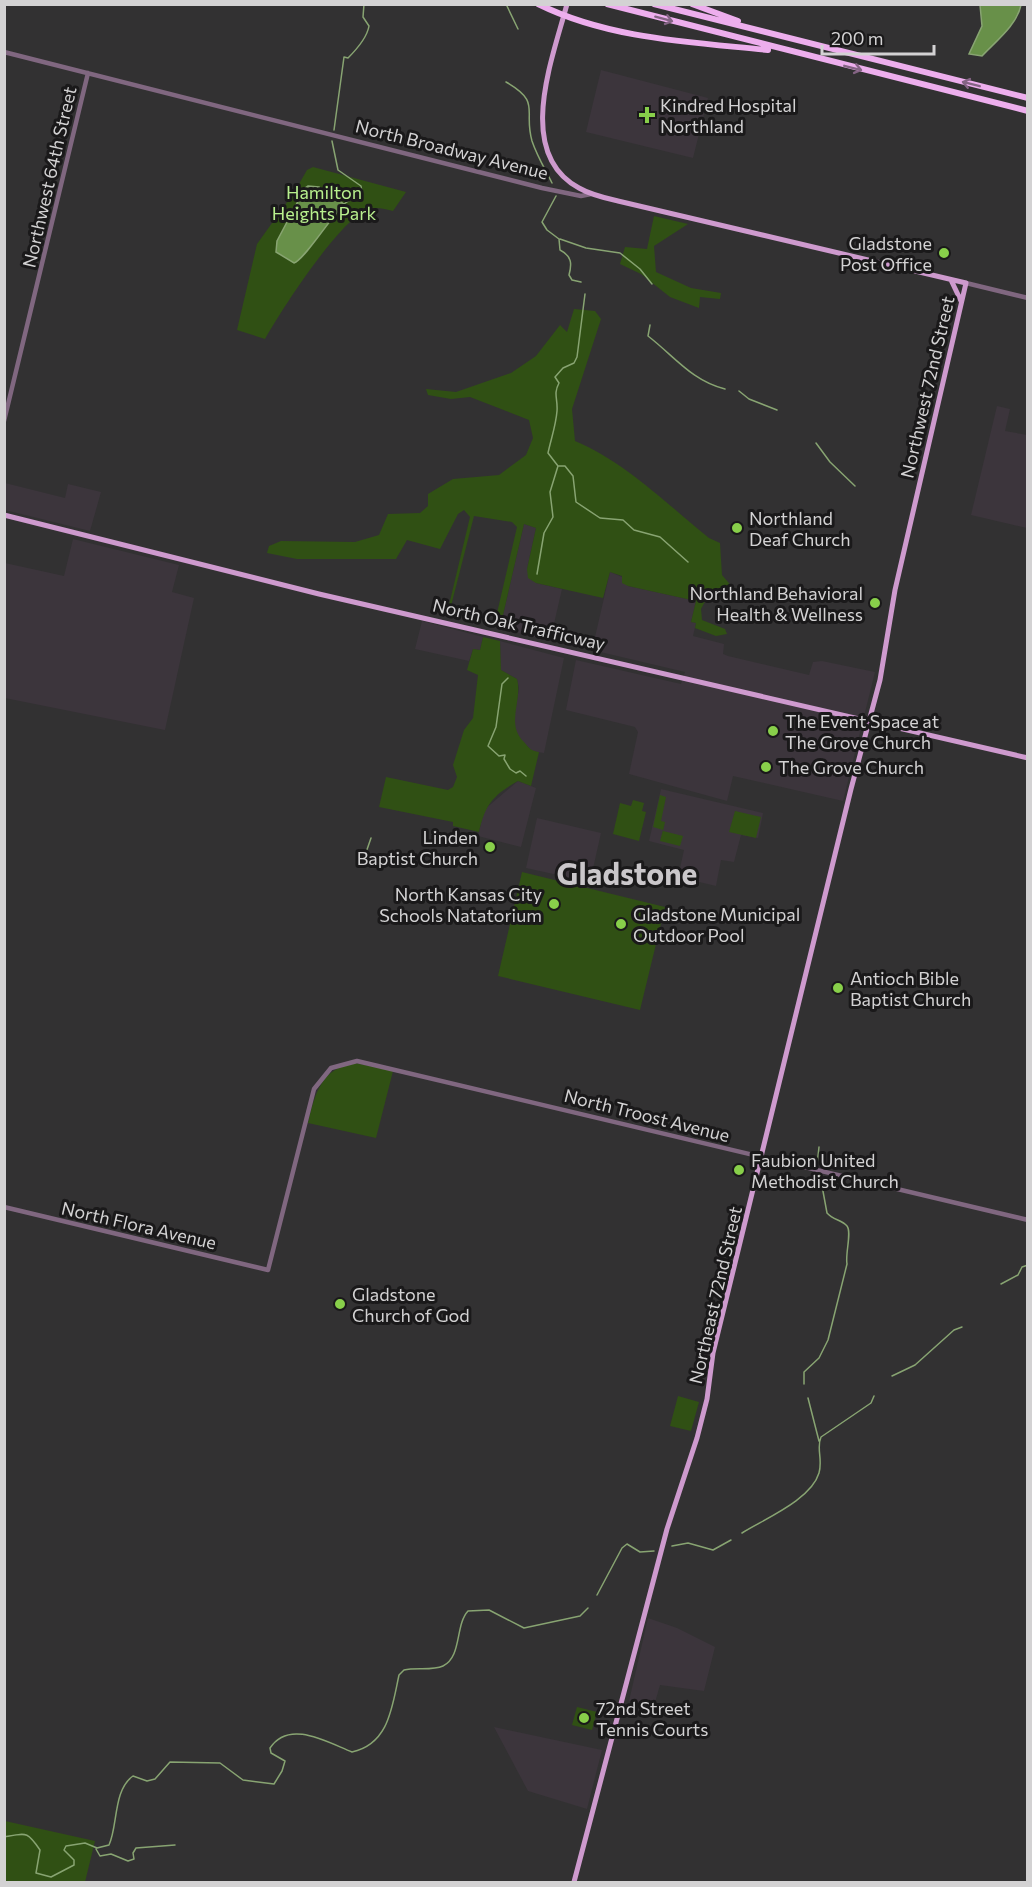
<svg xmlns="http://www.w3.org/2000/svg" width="1032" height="1887" font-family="Commissioner,sans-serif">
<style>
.built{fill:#3c353c}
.green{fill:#305014}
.water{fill:#689049;stroke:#88a472;stroke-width:1.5}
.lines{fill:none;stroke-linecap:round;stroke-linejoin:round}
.stream{stroke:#88a472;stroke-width:1.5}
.minor{stroke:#806780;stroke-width:4.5}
.major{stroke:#ce9ace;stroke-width:5}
.highway{stroke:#edaeed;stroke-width:6}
.oneway{stroke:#846484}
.poi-dot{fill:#88cf4a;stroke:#1a191a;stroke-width:2}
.labels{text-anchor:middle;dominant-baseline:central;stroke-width:6;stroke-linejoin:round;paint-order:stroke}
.poi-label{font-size:18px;fill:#d3d2d3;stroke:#1a191a;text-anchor:start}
.street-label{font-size:18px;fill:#d3d2d3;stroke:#1a191a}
.park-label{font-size:18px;fill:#b8f08e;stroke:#1a191a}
.town-label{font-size:30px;font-weight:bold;fill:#cac7ca;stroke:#1a191a}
</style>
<rect width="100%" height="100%" fill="#323132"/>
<path class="built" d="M 601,70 L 708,98 L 693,158 L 586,132 Z
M 997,406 L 1010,409 L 1005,431 L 1027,435 L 1027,528 L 971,515 Z
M 5,483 L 65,498 L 68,484 L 101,492 L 90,531 L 5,510 Z
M 524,524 L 536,528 L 527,569 L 536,583 L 562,589 L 550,641 L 500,628 Z
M 73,539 L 179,565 L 172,592 L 194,598 L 165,730 L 5,698 L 5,563 L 64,576 Z
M 610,572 L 622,577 L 628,586 L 696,601 L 691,622 L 696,623 L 693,636 L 724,644 L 723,654 L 728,656 L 809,675 L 813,662 L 822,661 L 875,672 L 843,801 L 733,776 L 727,801 L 629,774 L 638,732 L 635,727 L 566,710 L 576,660 L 681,684 L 685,672 L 592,650 Z
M 422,621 L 483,637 L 480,650 L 473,649 L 469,661 L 415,649 Z
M 500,641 L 564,658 L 544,753 L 532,751 L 519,738 L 513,725 L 519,688 L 517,679 L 501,670 Z
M 518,781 L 536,788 L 521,847 L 478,836 L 484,810 Z
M 661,789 L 763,813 L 758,838 L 741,835 L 734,862 L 721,860 L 716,886 L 678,877 L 684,850 L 649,841 Z
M 537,818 L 601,833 L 590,882 L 526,868 Z
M 648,1618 L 677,1628 L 715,1647 L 704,1691 L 660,1685 L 654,1706 L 629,1701 Z
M 494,1727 L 602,1750 L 587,1809 L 528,1791 Z"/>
<path class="green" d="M 313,167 L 406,192 L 393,211 C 385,209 374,206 366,210 C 337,224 282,309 265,339 L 237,330 L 257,244 L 295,191 L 307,170 Z
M 654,216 L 688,224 L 654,246 L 656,272 L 691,288 L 721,293 L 720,299 L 700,297 L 699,308 L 670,297 L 641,274 L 620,264 L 625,247 L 647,249 Z
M 574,309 L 595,311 L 601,319 L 572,409 L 575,441 C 625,462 667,504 709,538 L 720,543 L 722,575 L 733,588 L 709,594 L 701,609 L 702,620 L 725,629 L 727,634 L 716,636 L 695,628 L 696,623 L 691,622 L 696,601 L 628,586 L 622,583 L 622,576 L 610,572 L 603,598 L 536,583 L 528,578 L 527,569 L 536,528 L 524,524 L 500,628 L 494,626 L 517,527 L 512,522 L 474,516 L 451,606 L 449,605 L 470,517 L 464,510 L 458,514 L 440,549 L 407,540 L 396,559 L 297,559 L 267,553 L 269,546 L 281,541 L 355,542 L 379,535 L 388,514 L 420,513 L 428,506 L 428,494 L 453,479 L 499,475 L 526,455 L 533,438 L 529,420 L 470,397 L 451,399 L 428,395 L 426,389 L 456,392 L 511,373 L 536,356 L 560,325 L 567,332 Z
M 483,637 L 500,641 L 501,670 L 517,679 C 523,701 505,723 524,742 C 529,748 531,751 539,752 L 531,786 L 518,781 C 493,795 485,805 479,832 L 453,826 L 453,822 L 379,807 L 386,777 L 448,790 L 453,787 L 457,777 L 453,765 L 464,730 L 473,718 L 478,675 L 467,670 L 473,649 L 480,650 Z
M 660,795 L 666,797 L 661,821 L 665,822 L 663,831 L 683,836 L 680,846 L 660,841 L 663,830 L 653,827 Z
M 633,800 L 644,803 L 642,811 L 646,812 L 639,841 L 613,834 L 620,803 L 631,806 Z
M 735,811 L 761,817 L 756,838 L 729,832 Z
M 522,872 L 665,907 L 640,1010 L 498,976 Z
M 355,1063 L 393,1071 L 376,1138 L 308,1123 C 315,1094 321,1068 355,1063 Z
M 678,1396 L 699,1402 L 691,1431 L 670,1426 Z
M 577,1707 L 597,1712 L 592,1730 L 572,1725 Z
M 5,1821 L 95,1841 L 85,1882 L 5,1882 Z"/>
<path class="water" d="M 980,5 L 1021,5 C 1017,25 996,41 982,56 L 969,54 L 982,26 Z
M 308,186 L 319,187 L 344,204 C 332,216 304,260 294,263 L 276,252 L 277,241 L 305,188 Z"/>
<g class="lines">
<path class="stream" d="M 506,4 L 518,29
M 506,82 C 542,103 523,109 532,141 C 537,156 545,169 552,183
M 334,130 L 344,57 L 348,58 C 356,50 367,38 369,26 L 363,17 L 364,4
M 332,141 L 338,170 L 361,186 L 362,192 L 344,204
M 556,196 L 542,222 L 547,230 L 559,239 L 560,250 C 572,256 572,264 569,275 L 572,280 L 581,282
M 560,239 L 586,248 L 620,253 L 640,269 L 652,284
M 650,325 L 648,336 C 674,356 692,381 725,389
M 739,391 L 749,399 L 777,410
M 816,443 L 830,462 L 855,486
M 558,466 L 565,466 L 573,476 L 576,502 L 600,518 L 623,520 L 634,530 L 660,537 L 688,562
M 537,574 L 544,533 L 553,517 L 550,492 L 558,466 L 548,453 C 551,439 556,425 557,411 C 558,399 553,394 559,383 L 555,377 L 563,368 L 574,363 L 577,357 L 585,294
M 508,678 L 502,684 L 496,727 L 488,746 L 499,756 L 505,755 L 504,759 L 510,769 L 516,773 L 520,771 L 526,776
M 362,864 L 371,838
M 817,1165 L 819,1147
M 1001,1284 L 1018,1275 L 1022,1267 L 1028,1265
M 892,1376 L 915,1365 L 954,1330 L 962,1327
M 804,1384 L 804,1372 L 819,1358 L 828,1340 L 847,1264 C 845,1254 852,1232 847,1226 C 842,1220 833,1220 827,1213 L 820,1175
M 808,1398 L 819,1441
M 742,1533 C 764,1519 811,1500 819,1473 C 823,1459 816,1448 821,1437 L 871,1403 L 874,1396
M 672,1546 L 688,1543 L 713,1550 L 731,1540
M 597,1595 L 622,1548 L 627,1544 L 640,1552 L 654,1551
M 4,1837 C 27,1833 27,1831 40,1850 L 36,1873 L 51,1877 L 74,1865 L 74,1860 L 64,1850 L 66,1846 L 85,1843 L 97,1848 L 109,1845 C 118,1826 113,1790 133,1776 L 147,1781 L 155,1779 L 170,1762 L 220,1763 L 243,1780 L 274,1784 L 282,1771 L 285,1761 L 271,1753 L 270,1748 C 289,1719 327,1742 352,1752 C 389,1744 392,1707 399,1675 L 404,1670 C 416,1667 432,1671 443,1666 C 462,1657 455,1625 468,1611 L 489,1610 L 524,1628 L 580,1616 L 588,1608
M 96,1849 L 100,1856 L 111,1854 L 128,1861 L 134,1859 L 133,1853 L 136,1848 L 175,1845"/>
<path class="minor" d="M 4,52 L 542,188 L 581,196 L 591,194
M 966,283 L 1028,298
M 4,421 L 88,73
M 4,1207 L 268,1270 L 314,1089 L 331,1068 L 357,1061 L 1028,1220"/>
<path class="major" d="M 567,4 C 553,58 514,153 579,188 C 591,195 605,198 618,201 L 966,283 L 895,590 L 880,680 L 851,789 L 713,1353 L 707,1399 L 697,1438 L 667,1529 L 574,1882
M 951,280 L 961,301
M 4,515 L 319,594 L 1028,758"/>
<path class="highway" d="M 538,4 C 609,39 690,42 768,50
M 607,4 L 1028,111
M 654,4 L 1028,98
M 692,4 L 738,21"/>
</g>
<defs><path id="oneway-shaft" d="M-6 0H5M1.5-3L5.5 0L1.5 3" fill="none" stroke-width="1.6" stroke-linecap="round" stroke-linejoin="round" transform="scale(1.5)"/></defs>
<g class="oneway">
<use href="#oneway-shaft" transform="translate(664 19) rotate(15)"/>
<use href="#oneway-shaft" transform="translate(853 68) rotate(14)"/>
<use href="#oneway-shaft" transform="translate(971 84) rotate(-166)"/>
</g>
<g class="poi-dot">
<path d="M644 106h6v6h6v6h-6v6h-6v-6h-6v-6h6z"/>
<circle cx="944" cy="253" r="6"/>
<circle cx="737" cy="528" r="6"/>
<circle cx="875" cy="603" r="6"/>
<circle cx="773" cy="731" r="6"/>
<circle cx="766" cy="767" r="6"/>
<circle cx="490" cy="847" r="6"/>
<circle cx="554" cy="904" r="6"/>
<circle cx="621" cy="924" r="6"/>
<circle cx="838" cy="988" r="6"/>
<circle cx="739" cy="1170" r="6"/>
<circle cx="340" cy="1304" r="6"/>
<circle cx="584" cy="1718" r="6"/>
</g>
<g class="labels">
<g class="poi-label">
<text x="660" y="105">Kindred Hospital<tspan x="660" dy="21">Northland</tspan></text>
<text x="932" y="243" text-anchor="end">Gladstone<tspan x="932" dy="21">Post Office</tspan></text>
<text x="749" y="518">Northland<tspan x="749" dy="21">Deaf Church</tspan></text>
<text x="863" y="593" text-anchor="end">Northland Behavioral<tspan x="863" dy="21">Health &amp; Wellness</tspan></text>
<text x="785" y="721">The Event Space at<tspan x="785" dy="21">The Grove Church</tspan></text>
<text x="778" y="767">The Grove Church</text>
<text x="478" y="837" text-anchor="end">Linden<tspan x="478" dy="21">Baptist Church</tspan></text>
<text x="542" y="894" text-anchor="end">North Kansas City<tspan x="542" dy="21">Schools Natatorium</tspan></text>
<text x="633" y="914">Gladstone Municipal<tspan x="633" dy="21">Outdoor Pool</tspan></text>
<text x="850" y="978">Antioch Bible<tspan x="850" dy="21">Baptist Church</tspan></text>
<text x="751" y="1160">Faubion United<tspan x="751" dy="21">Methodist Church</tspan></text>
<text x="352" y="1294">Gladstone<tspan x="352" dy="21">Church of God</tspan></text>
<text x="596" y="1708">72nd Street<tspan x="596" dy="21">Tennis Courts</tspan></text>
</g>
<g class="street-label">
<text transform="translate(452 149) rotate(14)">North Broadway Avenue</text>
<text transform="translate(49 177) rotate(-77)">Northwest 64th Street</text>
<text transform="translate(927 387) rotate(-77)">Northwest 72nd Street</text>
<text transform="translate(519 624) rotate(13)">North Oak Trafficway</text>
<text transform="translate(647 1115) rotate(14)">North Troost Avenue</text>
<text transform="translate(139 1225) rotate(13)">North Flora Avenue</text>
<text transform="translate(715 1295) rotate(-77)">Northeast 72nd Street</text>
</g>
<g class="park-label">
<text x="324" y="192">Hamilton<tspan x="324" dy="21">Heights Park</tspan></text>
</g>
<g class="town-label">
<text x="627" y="872">Gladstone</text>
</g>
</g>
<rect width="1032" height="1887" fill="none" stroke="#d3d2d3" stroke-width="12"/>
<path d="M822 45v9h112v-9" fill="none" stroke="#d3d2d3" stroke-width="3"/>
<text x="831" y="45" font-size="18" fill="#d3d2d3" stroke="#1a191a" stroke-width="4.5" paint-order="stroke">200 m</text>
</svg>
